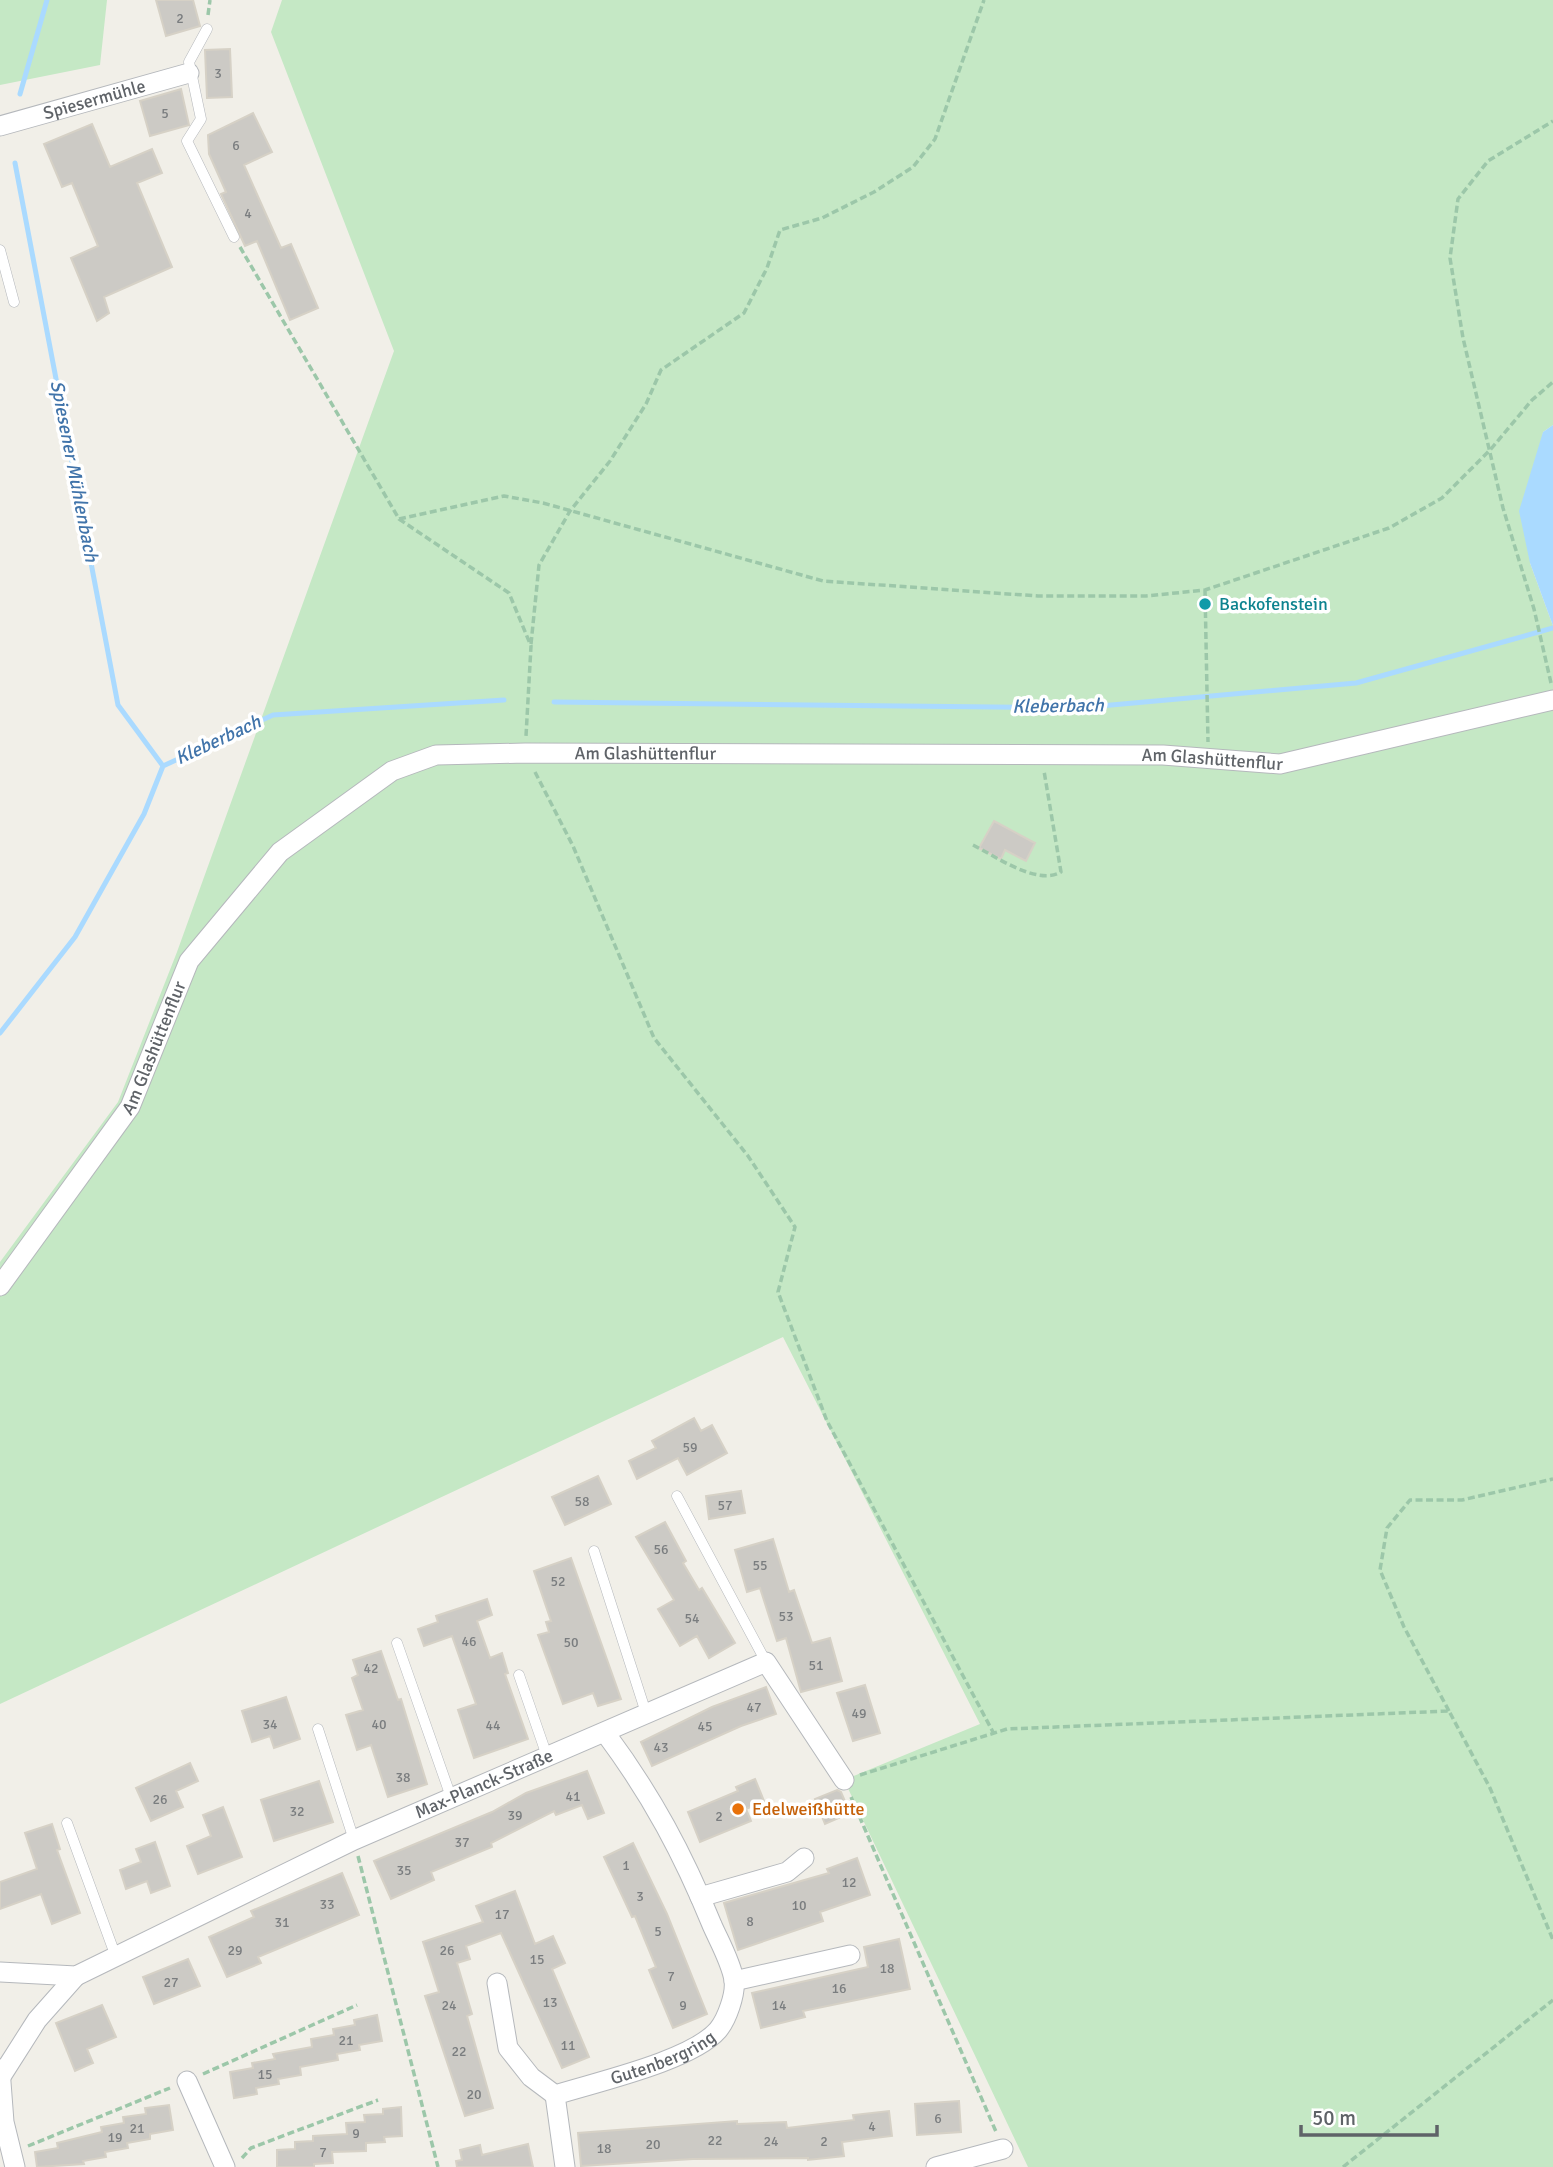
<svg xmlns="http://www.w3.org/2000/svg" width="1553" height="2167" font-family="Signika,sans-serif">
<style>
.green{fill:#c5e8c5}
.water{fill:#aadaff}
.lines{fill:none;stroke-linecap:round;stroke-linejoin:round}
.stream{stroke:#aadaff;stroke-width:5}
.building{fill:#cccac5;stroke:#d6d1c6;stroke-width:2}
.service-casing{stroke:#b5b8bc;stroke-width:11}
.minor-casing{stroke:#b5b8bc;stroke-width:21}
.path{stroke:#9cc7a9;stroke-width:3.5;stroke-dasharray:7 3.5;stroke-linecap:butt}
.service{stroke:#fff;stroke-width:10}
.minor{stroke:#fff;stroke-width:19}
.culture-dot{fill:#0f9aa8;stroke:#fff;stroke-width:2.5}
.food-dot{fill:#e8710a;stroke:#fff;stroke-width:2.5}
.labels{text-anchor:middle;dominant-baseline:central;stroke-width:7;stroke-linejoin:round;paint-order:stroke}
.number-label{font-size:14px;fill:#7a7d7f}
.street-label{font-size:18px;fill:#5f6368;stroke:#fff}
.culture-label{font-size:18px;fill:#0d838f;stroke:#fff;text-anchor:start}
.food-label{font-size:18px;fill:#c56008;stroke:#fff;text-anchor:start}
.water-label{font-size:19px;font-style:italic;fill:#4174aa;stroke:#fff}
</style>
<rect width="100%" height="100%" fill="#f1efe8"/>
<path class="green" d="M 0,0 L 107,0 L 100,65 L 0,85 Z
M 282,0 L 1553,0 L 1553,425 L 1543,432 L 1530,563 L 1553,626 L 1553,2167 L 1028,2167 L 844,1780 L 980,1724 L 783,1337 L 0,1704 L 0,1262 L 118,1102 L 177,952 L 394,351 L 271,32 Z"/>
<path class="water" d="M 1553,425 L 1553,626 L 1530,563 L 1519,511 L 1543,432 Z"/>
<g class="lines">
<path class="stream" d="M 20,94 L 47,0
M 15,163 L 118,705 L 163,766
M 554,702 L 1078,708 L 1356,683 L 1553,628
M 0,1033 L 75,937 L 144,814 L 163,766 L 273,715 L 504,700"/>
</g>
<path class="building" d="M 156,0 L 193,0 L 200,26 L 166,36 Z
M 230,49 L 232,97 L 207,98 L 205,50 Z
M 181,89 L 189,125 L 150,136 L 140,101 Z
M 253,113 L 272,152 L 244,165 L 281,248 L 291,244 L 318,308 L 290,320 L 257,241 L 245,246 L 221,194 L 226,192 L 209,154 L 208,135 Z
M 92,124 L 110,167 L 152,149 L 162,173 L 137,183 L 172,267 L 104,297 L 109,313 L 97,321 L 71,258 L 98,246 L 72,183 L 62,187 L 44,144 Z
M 994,821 L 1035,843 L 1026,861 L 1005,850 L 1001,859 L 979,848 Z
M 694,1418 L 701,1431 L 712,1425 L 727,1453 L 687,1475 L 678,1458 L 637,1479 L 629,1461 L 656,1448 L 652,1441 Z
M 598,1476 L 611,1504 L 565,1525 L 552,1497 Z
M 741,1491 L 745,1513 L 709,1519 L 706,1496 Z
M 665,1522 L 686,1561 L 683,1563 L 699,1590 L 702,1588 L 735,1643 L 709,1658 L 697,1636 L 680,1646 L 658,1609 L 674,1600 L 636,1537 Z
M 773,1539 L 789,1592 L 794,1590 L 812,1643 L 830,1638 L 842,1681 L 801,1692 L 786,1638 L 777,1641 L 760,1588 L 747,1592 L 735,1550 Z
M 571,1558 L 621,1699 L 598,1706 L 593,1693 L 563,1704 L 538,1635 L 549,1632 L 546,1622 L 551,1621 L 534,1571 Z
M 487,1599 L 492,1615 L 477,1621 L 490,1658 L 502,1653 L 508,1673 L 505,1674 L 528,1739 L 474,1758 L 458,1710 L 476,1704 L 452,1636 L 424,1646 L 418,1629 L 438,1622 L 436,1616 Z
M 381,1651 L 398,1700 L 401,1699 L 427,1784 L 388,1797 L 371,1745 L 357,1750 L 346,1715 L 363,1710 L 352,1678 L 358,1675 L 353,1660 Z
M 865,1685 L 880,1733 L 853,1741 L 837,1693 Z
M 766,1687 L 776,1714 L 741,1726 L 652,1766 L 641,1742 L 712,1707 Z
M 286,1697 L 300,1739 L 274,1748 L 270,1736 L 252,1742 L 242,1711 Z
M 190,1763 L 198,1781 L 176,1791 L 183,1807 L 151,1821 L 136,1788 Z
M 587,1771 L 604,1813 L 588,1819 L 582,1805 L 556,1815 L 554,1811 L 491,1843 L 492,1847 L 431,1872 L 434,1880 L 391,1899 L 374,1861 L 492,1812 L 526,1793 Z
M 755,1779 L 764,1801 L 746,1809 L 751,1821 L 700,1842 L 688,1812 L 738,1791 L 736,1787 Z
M 319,1781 L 333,1822 L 274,1841 L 261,1800 Z
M 837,1790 L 841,1792 L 850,1813 L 825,1824 L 815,1799 Z
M 223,1807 L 242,1857 L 198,1874 L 187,1846 L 211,1836 L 203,1815 Z
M 52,1824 L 60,1849 L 57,1850 L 80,1913 L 52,1924 L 41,1894 L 0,1909 L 0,1882 L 37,1869 L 25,1833 Z
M 155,1842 L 170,1886 L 151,1893 L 147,1881 L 126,1889 L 120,1870 L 141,1862 L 136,1849 Z
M 633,1843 L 667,1914 L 707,2014 L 673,2028 L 649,1970 L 656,1967 L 635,1916 L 632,1917 L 604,1857 Z
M 857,1858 L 870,1895 L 820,1912 L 823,1921 L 738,1950 L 724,1903 L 829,1873 L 827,1869 Z
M 342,1873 L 359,1915 L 258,1957 L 261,1963 L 227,1977 L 209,1937 L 254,1917 L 251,1911 Z
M 515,1891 L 535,1944 L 553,1936 L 565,1963 L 552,1969 L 589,2057 L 562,2068 L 501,1933 L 466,1946 L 470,1959 L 457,1963 L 472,2014 L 467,2016 L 493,2108 L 465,2116 L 425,1996 L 439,1992 L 423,1942 L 483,1922 L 476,1906 Z
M 899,1939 L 910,1989 L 803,2011 L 805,2017 L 761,2028 L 752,1993 L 868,1967 L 864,1947 Z
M 188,1959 L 200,1986 L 154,2004 L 143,1977 Z
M 102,2005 L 116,2037 L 87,2049 L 93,2063 L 75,2071 L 56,2023 Z
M 377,2015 L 382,2041 L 359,2045 L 360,2050 L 337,2054 L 338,2060 L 300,2067 L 301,2075 L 278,2079 L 279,2084 L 256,2088 L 257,2094 L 234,2098 L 230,2072 L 253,2068 L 252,2063 L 275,2059 L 273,2054 L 312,2047 L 311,2039 L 334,2035 L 333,2029 L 355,2025 L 354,2020 Z
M 959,2101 L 961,2132 L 917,2135 L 915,2104 Z
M 169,2105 L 173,2130 L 150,2134 L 150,2139 L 127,2143 L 128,2148 L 105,2152 L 106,2157 L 83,2161 L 84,2164 L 37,2167 L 35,2152 L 58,2148 L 57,2143 L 102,2132 L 101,2127 L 124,2123 L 123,2117 L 146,2114 L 145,2108 Z
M 401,2107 L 402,2136 L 384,2137 L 385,2142 L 366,2143 L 366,2151 L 332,2152 L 333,2163 L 314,2164 L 314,2167 L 277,2167 L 277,2150 L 295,2149 L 295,2142 L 313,2141 L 313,2136 L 347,2134 L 346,2123 L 365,2122 L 364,2115 L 383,2114 L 383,2109 Z
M 889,2111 L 892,2136 L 842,2142 L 844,2156 L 808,2160 L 808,2158 L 693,2159 L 581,2166 L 578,2133 L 737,2121 L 737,2124 L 786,2122 L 787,2128 L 854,2120 L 853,2115 Z
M 528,2144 L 533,2167 L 457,2167 L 456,2161 L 462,2160 L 460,2150 L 480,2145 L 482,2155 Z"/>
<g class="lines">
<g class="service-casing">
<path id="service" d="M 207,29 L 189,62 L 201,119 L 187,141 L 234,237
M 0,250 L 14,302
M 677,1496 L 766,1662
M 594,1551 L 647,1716
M 397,1643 L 451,1797
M 519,1675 L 547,1756
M 318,1729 L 354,1840
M 67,1823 L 116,1957"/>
</g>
<g class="minor-casing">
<g id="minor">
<path id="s1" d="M 0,126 L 189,73"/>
<path id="s2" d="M 0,1286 L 130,1107 L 189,961 L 280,852 L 392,771 L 436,755 L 525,753 L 1163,755 L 1280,764 L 1553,700"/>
<path d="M 700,1897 L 787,1872 L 804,1858"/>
<path id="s3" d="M 0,1972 L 76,1976 L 354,1840 L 766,1662 L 844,1780"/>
<path d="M 734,1981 L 850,1955"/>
<path d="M 497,1983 L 508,2048 L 531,2077 L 555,2095"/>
<path d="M 0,2069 L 4,2122 L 15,2167"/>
<path d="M 2,2075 L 37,2020 L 76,1976"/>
<path d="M 187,2081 L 225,2167"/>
<path id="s4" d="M 565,2167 L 555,2095 C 596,2082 691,2061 718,2030 C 727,2019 736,1994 734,1980 C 731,1962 719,1941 712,1925 C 683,1854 652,1796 606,1734"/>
<path d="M 936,2167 L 1003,2149"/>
</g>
</g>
<path class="path" d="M 208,15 L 210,0
M 240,247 L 399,519 L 509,593 L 531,646 L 526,736
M 399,519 L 504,496 L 543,503 L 823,581 L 1038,596 L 1146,596 L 1205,590 L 1389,528 L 1442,498 L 1491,449 L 1532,400 L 1553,382
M 1205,590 L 1208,742
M 531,644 L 539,565 L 570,511 L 610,461 L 646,404 L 661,370 L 744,313 L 767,268 L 780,230 L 822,218 L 874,192 L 913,167 L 935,139 L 984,0
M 1551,683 L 1534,609 L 1503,508 L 1463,338 L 1450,258 L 1458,199 L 1488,161 L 1553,121
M 535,772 L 573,846 L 654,1038 L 748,1156 L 795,1227 L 778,1292 L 827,1421 L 993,1732
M 973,845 C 995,856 1037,886 1061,872 L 1044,771
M 1449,1711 L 1404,1627 L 1380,1570 L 1387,1528 L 1410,1500 L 1462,1500 L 1553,1479
M 860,1775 L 1007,1729 L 1449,1711 L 1490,1788 L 1553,1940
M 851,1797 L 997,2134
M 358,1856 L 438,2167
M 203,2074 L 357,2005
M 28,2146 L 170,2088
M 242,2158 L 251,2148 L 378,2100
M 1343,2167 L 1553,2000"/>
<use href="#service" class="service"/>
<use href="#minor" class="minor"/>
</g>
<circle class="culture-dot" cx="1205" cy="604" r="7"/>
<circle class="food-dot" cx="738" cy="1809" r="7"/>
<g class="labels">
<g class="number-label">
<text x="180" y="18">2</text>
<text x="218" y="73">3</text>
<text x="165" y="113">5</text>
<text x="236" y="145">6</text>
<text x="248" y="213">4</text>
<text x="690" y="1447">59</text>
<text x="582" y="1501">58</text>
<text x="725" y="1505">57</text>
<text x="661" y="1549">56</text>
<text x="760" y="1565">55</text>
<text x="558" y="1581">52</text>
<text x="786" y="1616">53</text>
<text x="692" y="1618">54</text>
<text x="469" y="1641">46</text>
<text x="571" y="1642">50</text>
<text x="816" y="1665">51</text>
<text x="371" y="1668">42</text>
<text x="754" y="1707">47</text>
<text x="859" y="1713">49</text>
<text x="270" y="1724">34</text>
<text x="379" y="1724">40</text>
<text x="493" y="1725">44</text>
<text x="705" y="1726">45</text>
<text x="661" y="1747">43</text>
<text x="403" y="1777">38</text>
<text x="573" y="1796">41</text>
<text x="160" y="1799">26</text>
<text x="297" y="1811">32</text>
<text x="515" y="1815">39</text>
<text x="719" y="1816">2</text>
<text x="462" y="1842">37</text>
<text x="626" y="1865">1</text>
<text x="404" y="1870">35</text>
<text x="849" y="1882">12</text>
<text x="640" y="1896">3</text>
<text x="327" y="1904">33</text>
<text x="799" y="1905">10</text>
<text x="502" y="1914">17</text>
<text x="750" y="1921">8</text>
<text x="282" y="1922">31</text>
<text x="658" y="1931">5</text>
<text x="235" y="1950">29</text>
<text x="447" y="1950">26</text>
<text x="537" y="1959">15</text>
<text x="887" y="1968">18</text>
<text x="671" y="1976">7</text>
<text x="171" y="1982">27</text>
<text x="839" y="1988">16</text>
<text x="550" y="2002">13</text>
<text x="449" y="2005">24</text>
<text x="683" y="2005">9</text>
<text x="779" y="2005">14</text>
<text x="346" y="2040">21</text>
<text x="568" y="2045">11</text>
<text x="459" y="2051">22</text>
<text x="265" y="2074">15</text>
<text x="474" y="2094">20</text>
<text x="938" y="2118">6</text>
<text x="872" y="2126">4</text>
<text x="137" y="2128">21</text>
<text x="356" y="2133">9</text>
<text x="115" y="2137">19</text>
<text x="715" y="2140">22</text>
<text x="771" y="2141">24</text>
<text x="824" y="2141">2</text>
<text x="653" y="2144">20</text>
<text x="604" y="2148">18</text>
<text x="323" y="2152">7</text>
</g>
<g class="street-label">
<text stroke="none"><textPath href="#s1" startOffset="98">Spiesermühle</textPath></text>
<text stroke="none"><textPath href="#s2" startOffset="915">Am Glashüttenflur</textPath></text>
<text stroke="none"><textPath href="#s2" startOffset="1482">Am Glashüttenflur</textPath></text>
<text stroke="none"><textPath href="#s2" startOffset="285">Am Glashüttenflur</textPath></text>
<text stroke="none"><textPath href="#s3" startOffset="527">Max-Planck-Straße</textPath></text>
<text stroke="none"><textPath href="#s4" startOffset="187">Gutenbergring</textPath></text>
</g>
<g class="culture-label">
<text x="1219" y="604">Backofenstein</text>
</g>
<g class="food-label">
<text x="752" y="1809">Edelweißhütte</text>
</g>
<g class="water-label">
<text transform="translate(74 471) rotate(79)">Spiesener Mühlenbach</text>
<text transform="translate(1058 706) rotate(-1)">Kleberbach</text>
<text transform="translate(218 740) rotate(-25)">Kleberbach</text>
</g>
</g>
<path d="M1301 2125v10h136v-10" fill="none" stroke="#5f6368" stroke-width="3.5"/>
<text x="1312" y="2125" font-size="21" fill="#5f6368" stroke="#ffffff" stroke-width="5" paint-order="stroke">50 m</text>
</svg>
